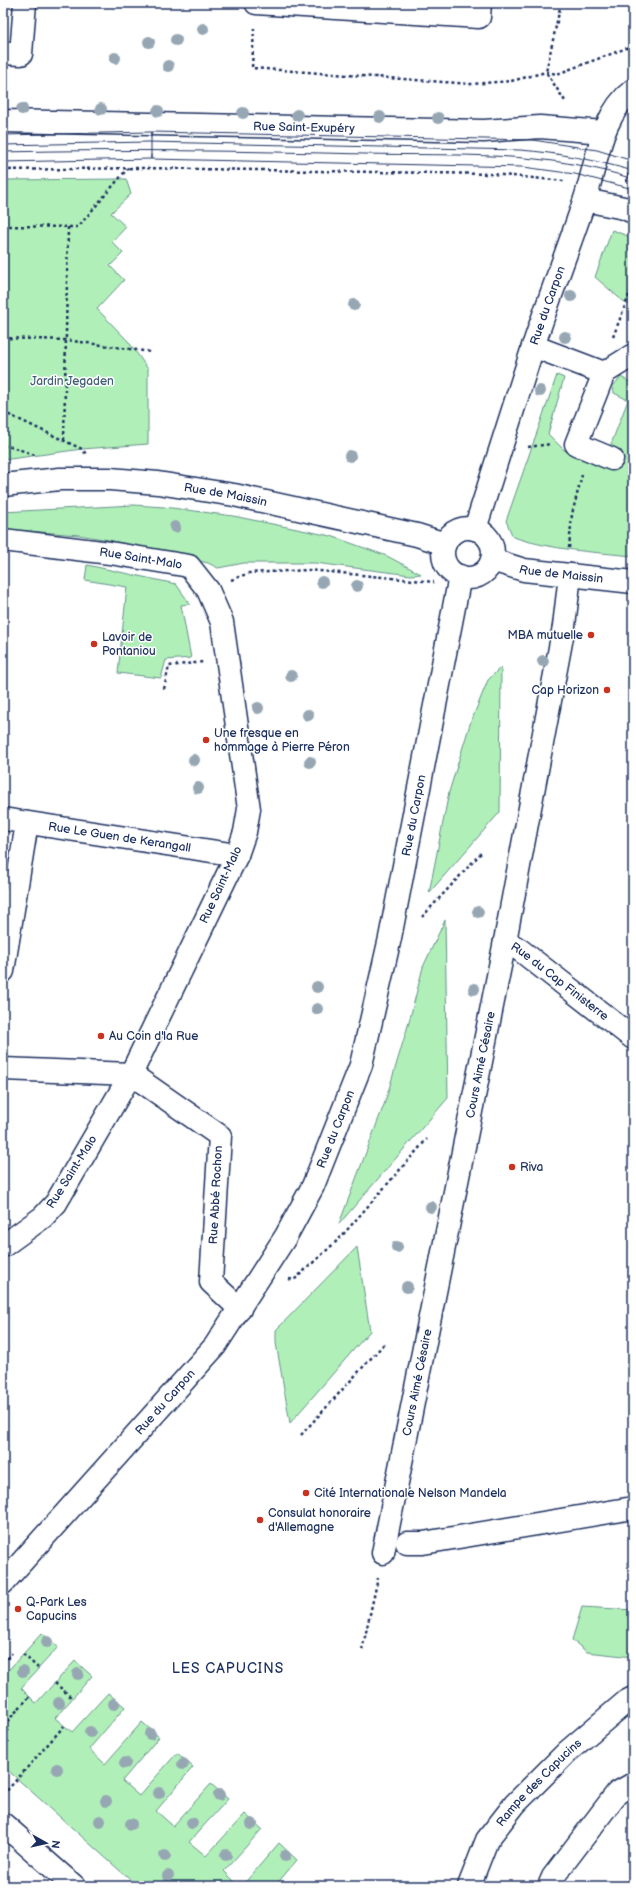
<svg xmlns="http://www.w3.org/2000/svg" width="636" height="1889" font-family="'Balsamiq Sans',sans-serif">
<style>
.green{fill:#b0f0b8;stroke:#66908b}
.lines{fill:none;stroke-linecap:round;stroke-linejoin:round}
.minor-casing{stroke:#1b2f5e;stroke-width:25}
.path{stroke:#1b2f5e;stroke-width:2.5;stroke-dasharray:3 3;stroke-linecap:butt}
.minor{stroke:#fff;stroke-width:22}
.tram{stroke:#1b2f5e;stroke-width:1}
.tree{fill:#96a7b3}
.poi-dot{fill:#c8321e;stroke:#fff;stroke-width:1.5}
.labels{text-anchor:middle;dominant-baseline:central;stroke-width:3;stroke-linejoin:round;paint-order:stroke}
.street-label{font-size:12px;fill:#1b2f5e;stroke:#fff}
.park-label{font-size:12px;fill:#405f74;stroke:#fff}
.poi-label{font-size:12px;fill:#1b2f5e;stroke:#fff;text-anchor:start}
.quarter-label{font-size:14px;letter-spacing:1px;fill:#1b2f5e;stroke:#fff}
</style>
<rect width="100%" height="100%" fill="#fff"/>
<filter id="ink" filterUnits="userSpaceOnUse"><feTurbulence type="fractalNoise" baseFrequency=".025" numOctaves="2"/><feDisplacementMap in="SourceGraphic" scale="8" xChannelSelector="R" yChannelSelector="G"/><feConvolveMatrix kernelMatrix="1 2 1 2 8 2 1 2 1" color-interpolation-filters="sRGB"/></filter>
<g filter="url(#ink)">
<path class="green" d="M 126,179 L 131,194 L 111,213 L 126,227 L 112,242 L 123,253 L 110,266 L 124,280 L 97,309 L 128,341 L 148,369 L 148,444 L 82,449 L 3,460 L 3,180 Z
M 612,230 L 633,238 L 633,306 L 625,303 L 595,277 Z
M 557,375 L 564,378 L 548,434 L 564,450 L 599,463 L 608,452 L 628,400 L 614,393 L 613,386 L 621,377 L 633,384 L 633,556 C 593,552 552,550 513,537 L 506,521 Z
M 134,505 L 164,507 L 233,516 L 331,536 L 387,556 L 421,574 L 411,575 L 315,563 L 244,563 L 218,568 L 208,563 L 109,540 L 79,535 L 3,529 L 3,512 Z
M 87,565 L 176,584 L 190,604 L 181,605 L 191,658 L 166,660 L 161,678 L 118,673 L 127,587 L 85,580 Z
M 501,667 L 500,812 L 429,893 L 449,792 L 470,724 L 488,680 Z
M 445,920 L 448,1098 L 339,1224 L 385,1102 L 409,1022 L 423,967 Z
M 357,1247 L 370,1331 L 290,1423 L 276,1343 L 276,1330 Z
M 582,1607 L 633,1610 L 633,1657 L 587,1652 L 572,1640 Z
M 42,1633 L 58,1647 L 21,1688 L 36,1703 L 75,1661 L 92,1676 L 55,1718 L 72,1732 L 108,1693 L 125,1707 L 89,1749 L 105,1764 L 142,1722 L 159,1737 L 122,1781 L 139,1796 L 177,1753 L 193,1767 L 156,1811 L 173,1826 L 211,1784 L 228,1799 L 189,1842 L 206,1856 L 245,1814 L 262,1829 L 224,1871 L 239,1886 L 137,1886 L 3,1766 L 3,1676 Z
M 279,1843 L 297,1860 L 275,1886 L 242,1886 Z"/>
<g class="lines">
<g class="minor-casing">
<g id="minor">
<path d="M 256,3 L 479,17 L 480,3"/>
<path d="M 3,53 L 21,54 L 25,3"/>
<path id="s1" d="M 3,121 L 484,131 L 540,127 L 604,132"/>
<path d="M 585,200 L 624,208 L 633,212"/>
<path d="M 533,346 L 604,373"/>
<path d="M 612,459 L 576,444 L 604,373 L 633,355"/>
<path id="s2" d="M 3,485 L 60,479 L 110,479 L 158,483 L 234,495 L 417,535 L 445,544"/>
<circle cx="468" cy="553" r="25"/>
<path id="s3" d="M 475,529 C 494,469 513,408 533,347 C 549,298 568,250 584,202 C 597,164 600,116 633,90"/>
<path id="s4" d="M 3,540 L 110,553 L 189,566 L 208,590 L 222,622 L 249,809 L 245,832 L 237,855 L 131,1074 L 56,1203 L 43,1217 L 3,1246"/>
<path id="s5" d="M 492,560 L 524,570 L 633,582"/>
<path id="s6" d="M 3,819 L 237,855"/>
<path id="s7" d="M 505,941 L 520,950 L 633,1038"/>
<path d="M 3,971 L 27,823"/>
<path d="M 3,1069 L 131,1074 L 220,1136 L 211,1282 L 240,1309"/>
<path d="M 407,1543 L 423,1543 L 633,1508"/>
<path id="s8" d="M 383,1553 L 505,941 L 564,626 L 570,575"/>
<path id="s9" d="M 3,1583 L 215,1346 L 286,1236 L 313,1186 L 361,1065 L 390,938 L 460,576"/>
<path d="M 3,1824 L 74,1886"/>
<path id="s10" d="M 469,1886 L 487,1840 L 515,1804 L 567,1752 L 627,1701 L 633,1698"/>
<path d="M 549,1886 L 553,1877 L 617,1793 L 633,1784"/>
</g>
</g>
<path class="path" d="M 561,3 L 546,72 L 565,101
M 254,28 L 252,68 L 471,84 L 511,81 L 546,72 L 557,74 L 627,48 L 633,50
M 3,170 L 140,168 L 492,174 L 564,181
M 626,182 L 630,170 L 633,142
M 3,226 L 78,227 L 129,167
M 613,337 L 633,285
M 3,338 L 66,340 L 151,352
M 3,412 L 82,449 L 86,454
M 64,440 L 68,227
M 3,446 L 12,447 L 35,455
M 528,447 L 551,444
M 569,548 L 572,514 L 582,475
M 231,580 L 249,573 L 309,570 L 434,582
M 164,689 L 169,666 L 203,662
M 422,917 L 481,853
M 289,1279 L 294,1280 L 340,1238 L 427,1139
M 301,1435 L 384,1344
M 362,1650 L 378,1578
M 23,1654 L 38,1668
M 3,1663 L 12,1653
M 55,1683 L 72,1698
M 3,1726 L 30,1696
M 3,1795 L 64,1726"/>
<use href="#minor" class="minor"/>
<path class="tram" d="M 3,135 L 151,132 L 151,137
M 3,145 L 148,142 L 520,150 C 559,153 596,160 633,171
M 3,152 C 124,149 244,151 365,154 C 455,156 547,150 633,179
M 633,161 L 597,150 L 533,140 L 151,132 L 151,159 L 523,167 L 575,174 L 633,189
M 3,162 L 151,159 L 151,155"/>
</g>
<g class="tree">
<circle cx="203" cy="29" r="6"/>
<circle cx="176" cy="40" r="6"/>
<circle cx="149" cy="42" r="6"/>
<circle cx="115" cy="58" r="6"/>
<circle cx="168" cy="66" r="6"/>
<circle cx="22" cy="109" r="6"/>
<circle cx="101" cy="109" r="6"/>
<circle cx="158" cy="111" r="6"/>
<circle cx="243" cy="113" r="6"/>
<circle cx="297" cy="115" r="6"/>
<circle cx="380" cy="117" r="6"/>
<circle cx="438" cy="118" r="6"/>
<circle cx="571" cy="296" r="6"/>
<circle cx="354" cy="305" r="6"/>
<circle cx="565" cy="337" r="6"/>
<circle cx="540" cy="391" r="6"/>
<circle cx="350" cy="456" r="6"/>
<circle cx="175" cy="527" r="6"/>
<circle cx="322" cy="582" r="6"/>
<circle cx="357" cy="586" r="6"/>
<circle cx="543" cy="661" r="6"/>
<circle cx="291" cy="676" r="6"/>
<circle cx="258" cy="708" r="6"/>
<circle cx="308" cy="715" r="6"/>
<circle cx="194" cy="760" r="6"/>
<circle cx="310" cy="762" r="6"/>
<circle cx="198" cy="788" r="6"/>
<circle cx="478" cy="912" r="6"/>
<circle cx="317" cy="987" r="6"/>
<circle cx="474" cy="989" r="6"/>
<circle cx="317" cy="1009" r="6"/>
<circle cx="431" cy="1207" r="6"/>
<circle cx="397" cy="1247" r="6"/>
<circle cx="407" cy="1287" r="6"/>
<circle cx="47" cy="1642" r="6"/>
<circle cx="23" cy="1671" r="6"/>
<circle cx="78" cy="1674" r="6"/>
<circle cx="59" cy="1703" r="6"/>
<circle cx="114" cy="1704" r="6"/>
<circle cx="90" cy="1732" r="6"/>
<circle cx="150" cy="1734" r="6"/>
<circle cx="125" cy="1763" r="6"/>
<circle cx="183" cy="1764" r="6"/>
<circle cx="57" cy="1769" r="6"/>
<circle cx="159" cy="1793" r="6"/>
<circle cx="219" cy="1795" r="6"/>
<circle cx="106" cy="1801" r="6"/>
<circle cx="100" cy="1821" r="6"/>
<circle cx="192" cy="1823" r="6"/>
<circle cx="131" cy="1824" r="6"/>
<circle cx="252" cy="1824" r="6"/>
<circle cx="226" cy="1855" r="6"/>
<circle cx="165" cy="1856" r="6"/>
<circle cx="285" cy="1856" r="6"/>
<circle cx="168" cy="1876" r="6"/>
</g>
</g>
<g class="poi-dot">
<circle cx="591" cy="635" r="4"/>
<circle cx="94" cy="644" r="4"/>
<circle cx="607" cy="690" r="4"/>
<circle cx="206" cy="740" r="4"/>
<circle cx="101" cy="1036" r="4"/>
<circle cx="512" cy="1167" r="4"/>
<circle cx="306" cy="1493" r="4"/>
<circle cx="260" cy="1520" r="4"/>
<circle cx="18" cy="1609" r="4"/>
</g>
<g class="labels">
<g class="street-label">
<text stroke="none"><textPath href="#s1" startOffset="301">Rue Saint-Exupéry</textPath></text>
<text stroke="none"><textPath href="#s3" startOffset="235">Rue du Carpon</textPath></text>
<text stroke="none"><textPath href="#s2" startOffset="224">Rue de Maissin</textPath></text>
<text stroke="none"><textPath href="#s4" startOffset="139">Rue Saint-Malo</textPath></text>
<text stroke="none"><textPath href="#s5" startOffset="71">Rue de Maissin</textPath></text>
<text stroke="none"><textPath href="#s9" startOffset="891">Rue du Carpon</textPath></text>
<text stroke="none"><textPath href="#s6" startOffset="118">Rue Le Guen de Kerangall</textPath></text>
<text transform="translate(221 885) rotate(-65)">Rue Saint-Malo</text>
<text stroke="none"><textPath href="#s7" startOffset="68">Rue du Cap Finisterre</textPath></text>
<text stroke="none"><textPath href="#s8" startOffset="498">Cours Aimé Césaire</textPath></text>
<text stroke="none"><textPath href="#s9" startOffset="567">Rue du Carpon</textPath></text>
<text transform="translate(72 1172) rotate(-58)">Rue Saint-Malo</text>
<text transform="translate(216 1195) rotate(-87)">Rue Abbé Rochon</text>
<text stroke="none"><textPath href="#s8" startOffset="174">Cours Aimé Césaire</textPath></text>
<text stroke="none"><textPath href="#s9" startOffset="243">Rue du Carpon</textPath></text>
<text stroke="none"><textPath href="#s10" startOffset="127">Rampe des Capucins</textPath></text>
</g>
<g class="park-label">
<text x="72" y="381">Jardin Jegaden</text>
</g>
<g class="poi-label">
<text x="583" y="635" text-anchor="end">MBA mutuelle</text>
<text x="102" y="637">Lavoir de<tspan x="102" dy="14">Pontaniou</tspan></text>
<text x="599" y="690" text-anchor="end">Cap Horizon</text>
<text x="214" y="733">Une fresque en<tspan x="214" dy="14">hommage à Pierre Péron</tspan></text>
<text x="109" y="1036">Au Coin d'la Rue</text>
<text x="520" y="1167">Riva</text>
<text x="314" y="1493">Cité Internationale Nelson Mandela</text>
<text x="268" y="1513">Consulat honoraire<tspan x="268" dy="14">d'Allemagne</tspan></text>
<text x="26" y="1602">Q-Park Les<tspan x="26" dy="14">Capucins</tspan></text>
</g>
<g class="quarter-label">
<text x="228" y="1668">LES CAPUCINS</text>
</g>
</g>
<rect width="636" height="1889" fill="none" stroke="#fff" stroke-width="16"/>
<rect x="8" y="8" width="620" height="1873" fill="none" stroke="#1b2f5e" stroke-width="1.5" filter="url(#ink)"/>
<g transform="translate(46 1843) rotate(98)" stroke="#ffffff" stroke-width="3" paint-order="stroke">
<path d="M0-3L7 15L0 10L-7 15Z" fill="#1b2f5e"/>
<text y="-6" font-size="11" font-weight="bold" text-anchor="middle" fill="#1b2f5e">N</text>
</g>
</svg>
